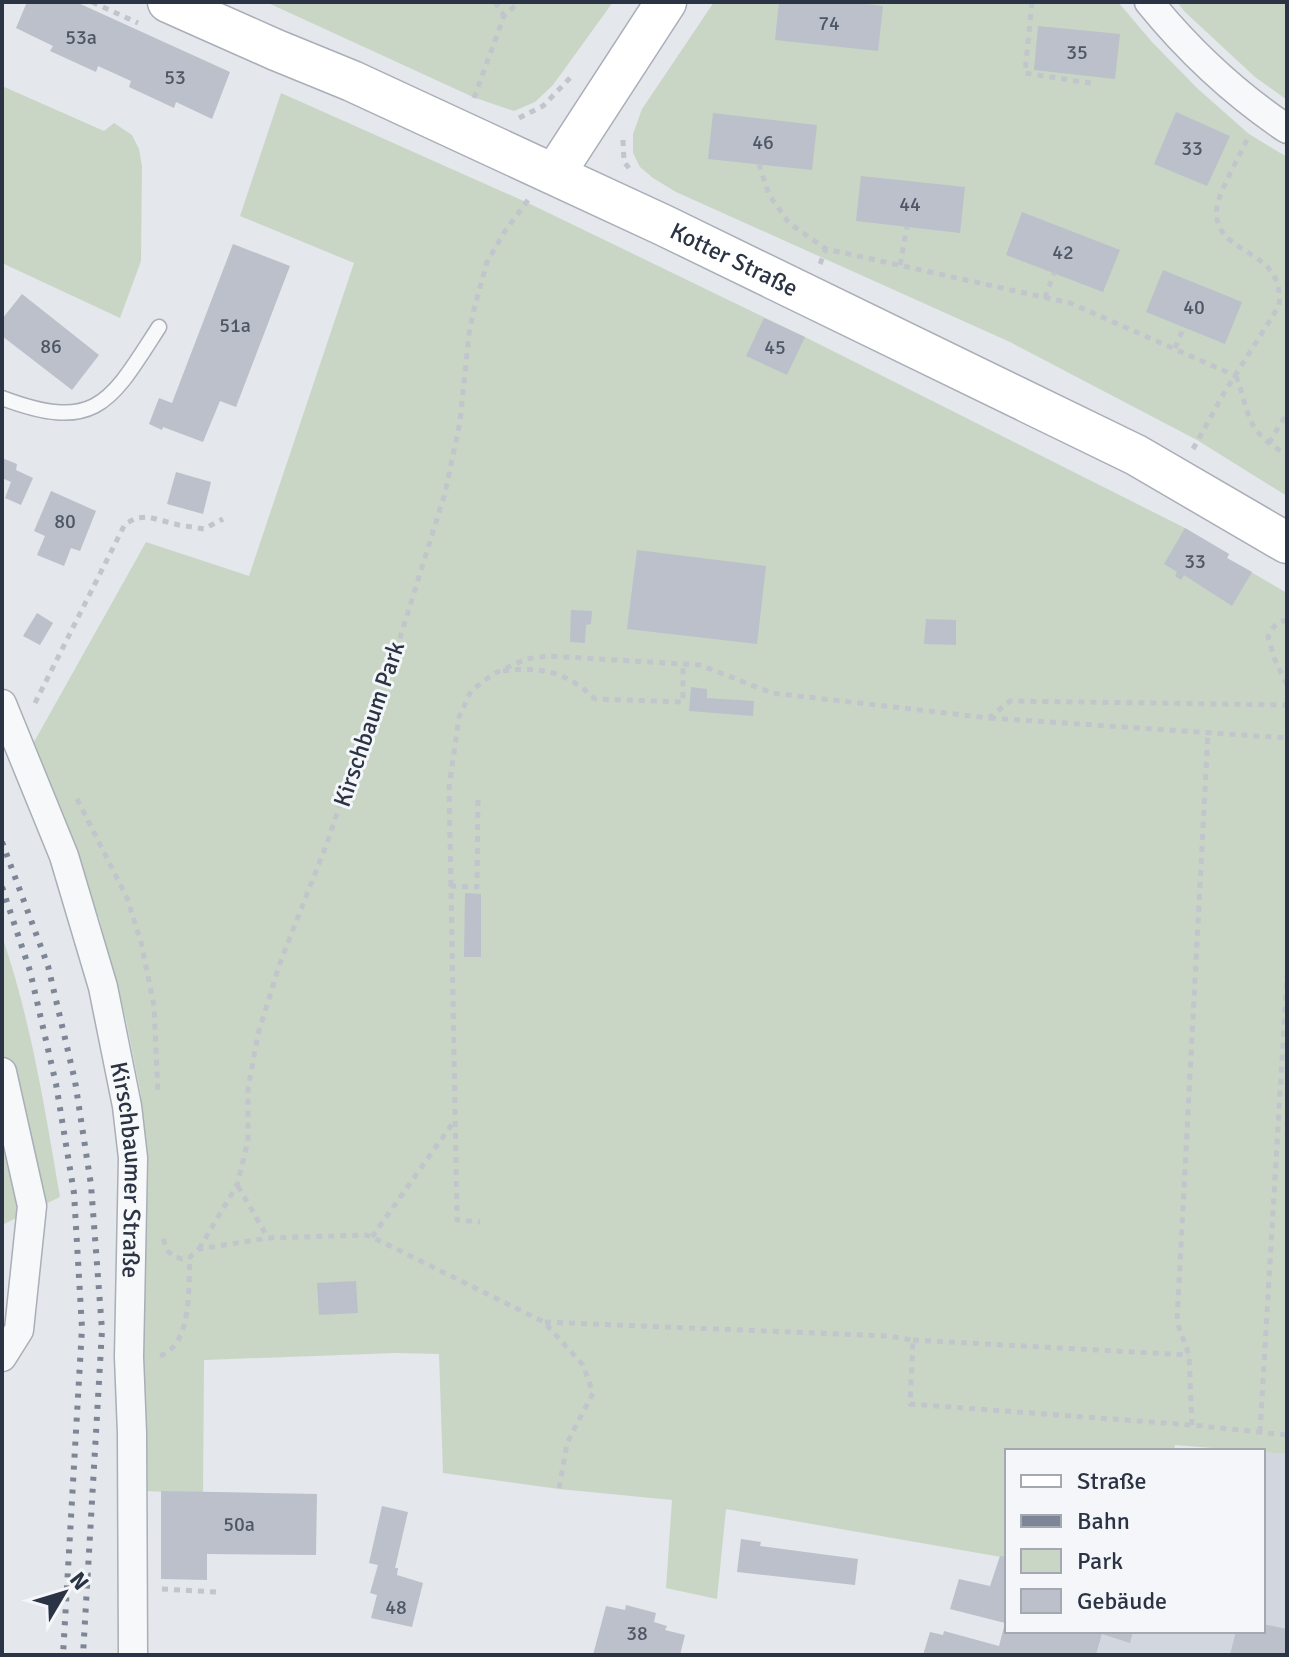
<svg xmlns="http://www.w3.org/2000/svg" width="1289" height="1657" font-family="Signika,sans-serif">
<style>
.built{fill:#d2d6de}
.green{fill:#c9d6c5}
.building{fill:#bbc0ca}
.lines{fill:none;stroke-linecap:round;stroke-linejoin:round}
.lane-casing{stroke:#a9aeb7;stroke-width:17}
.street-casing{stroke:#a9aeb7;stroke-width:31}
.secondary-casing{stroke:#a9aeb7;stroke-width:43}
.path{stroke:#c2c5cb;stroke-width:5;stroke-dasharray:6 6;stroke-linecap:butt}
.lane{stroke:#f7f8fa;stroke-width:14}
.street{stroke:#f7f8fa;stroke-width:28}
.secondary{stroke:#fff;stroke-width:40}
.rail{stroke:#7d8696;stroke-width:6;stroke-dasharray:4 8;stroke-linecap:butt}
.labels{text-anchor:middle;dominant-baseline:central;stroke-width:6;stroke-linejoin:round;paint-order:stroke}
.number-label{font-size:20px;fill:#4f5766}
.street-label{font-size:24px;fill:#2b3445;stroke:#f4f6f9}
</style>
<rect width="100%" height="100%" fill="#e4e7ec"/>
<polygon class="built" points="1263,1452 1287,1454 1287,1655 1096,1655 1103,1631 1263,1631"/>
<g class="green">
<polygon points="266,2 613,2 553,85 535,102 514,111 473,97"/>
<polygon points="714,2 1118,2 1152,42 1198,89 1249,134 1287,157 1287,496 1197,440 1010,342 676,192 653,178 640,167 633,153 633,134 642,109"/>
<polygon points="1177,2 1287,2 1287,100 1255,77 1185,12"/>
<polygon points="2,86 104,131 114,123 132,135 139,149 142,166 141,261 120,318 2,263"/>
<polygon points="281,93 526,202 805,337 1185,528 1229,554 1227,558 1287,593 1287,1454 1175,1445 1174,1451 1007,1451 1007,1558 726,1509 717,1599 666,1588 672,1500 559,1489 443,1473 439,1354 396,1353 204,1360 203,1493 143,1491 144,1358 141,1095 126,1020 99,918 34,742 146,542 249,576 354,263 240,216"/>
<path d="M2,936c29,84 43,174 58,261l-58,28z"/>
</g>
<g class="building">
<polygon points="27,2 76,2 230,72 212,119 176,102 174,108 129,87 131,81 98,66 96,72 50,51 53,46 16,28"/>
<polygon points="779,2 849,2 883,6 878,51 775,40"/>
<polygon points="1038,26 1120,34 1115,79 1034,70"/>
<polygon points="1176,112 1230,136 1207,186 1154,164"/>
<polygon points="713,113 817,125 812,170 708,159"/>
<polygon points="861,176 965,187 960,233 856,221"/>
<polygon points="1022,212 1120,250 1103,292 1006,255"/>
<polygon points="233,244 290,266 236,407 220,401 203,442 163,427 162,430 149,424 159,398 172,403"/>
<polygon points="1163,270 1242,302 1225,344 1146,312"/>
<polygon points="22,294 99,355 72,390 2,336 2,319"/>
<polygon points="764,318 805,337 787,375 746,356"/>
<polygon points="2,458 17,464 16,470 33,478 21,505 5,498 11,482 2,478"/>
<polygon points="176,472 211,482 203,514 167,504"/>
<polygon points="51,491 96,511 80,551 71,548 64,566 37,555 45,536 34,531"/>
<polygon points="1185,528 1229,554 1227,558 1252,572 1232,606 1184,575 1181,580 1175,576 1177,572 1164,564"/>
<polygon points="637,550 766,566 757,644 627,629"/>
<polygon points="571,610 592,611 591,624 586,625 585,643 570,642"/>
<polygon points="37,613 53,623 40,645 23,636"/>
<polygon points="926,619 956,620 956,645 924,644"/>
<polygon points="691,687 707,689 707,698 754,701 753,716 689,711"/>
<polygon points="465,893 481,894 481,957 464,957"/>
<polygon points="356,1281 358,1313 319,1315 317,1283"/>
<polygon points="161,1491 317,1494 316,1555 207,1554 207,1580 161,1579"/>
<polygon points="382,1506 408,1512 395,1568 398,1568 397,1575 423,1583 412,1627 371,1618 377,1595 370,1593 378,1565 369,1563"/>
<polygon points="741,1539 761,1542 760,1546 858,1559 855,1585 737,1572"/>
<polygon points="1000,1556 1007,1557 1007,1631 1133,1631 1130,1643 1102,1634 1096,1655 923,1655 930,1632 943,1635 944,1631 999,1646 1005,1623 950,1609 959,1579 990,1586"/>
<polygon points="626,1605 656,1613 654,1622 667,1626 665,1630 685,1635 680,1655 593,1655 606,1606 625,1610"/>
<polygon points="1263,1624 1287,1629 1287,1655 1230,1655 1236,1631 1263,1631"/>
</g>
<g class="lines">
<g class="lane-casing">
<path id="lane" d="M2,398c95,36 109,3 157,-71"/>
</g>
<g class="street-casing">
<g id="street">
<path d="M1149,2c39,48 86,92 138,127"/>
<path id="s1" d="M2,704l62,152 39,131 24,119 6,52 -4,199 3,76 1,222"/>
<polyline points="2,1072 32,1206 19,1330 2,1357"/>
</g>
</g>
<g class="secondary-casing">
<g id="secondary">
<path id="s2" d="M168,2l108,48 76,31 311,144 473,230 151,88"/>
<polyline points="555,173 666,2"/>
</g>
</g>
<g class="path">
<polyline points="92,2 138,23"/>
<polyline points="495,2 504,16"/>
<polyline points="1032,2 1025,73 1096,84"/>
<polyline points="474,98 504,16 519,2"/>
<polyline points="519,118 543,106 570,78"/>
<polyline points="623,140 624,162 629,168"/>
<polyline points="759,164 769,195 789,223 826,249"/>
<polyline points="820,264 826,249 1070,303 1236,376"/>
<polyline points="900,265 907,227"/>
<polyline points="1045,298 1054,273"/>
<polyline points="1175,348 1184,327"/>
<path d="M1236,376c7,16 9,35 17,49 8,14 21,22 34,30"/>
<polyline points="1269,443 1287,413"/>
<path d="M1193,449l31,-56 55,-87c7,-61 -69,-49 -62,-99 2,-16 24,-53 31,-70"/>
<path d="M1287,620c-10,2 -15,7 -19,17l7,23 12,25"/>
<path d="M503,671c38,-5 64,1 92,28l88,3v-38"/>
<polyline points="35,703 125,524 136,518 148,517 179,525 204,529 223,519"/>
<polyline points="990,718 1287,738"/>
<polyline points="77,799 127,898 141,942 154,1006 158,1094"/>
<polyline points="478,800 477,887 451,886 457,1220 480,1222"/>
<polyline points="451,886 449,788 459,717 471,691 493,674 526,659 548,656 700,665 772,693 989,718 1010,701 1287,705"/>
<polyline points="238,1186 268,1238"/>
<polyline points="372,1237 455,1120"/>
<polyline points="163,1239 168,1251 173,1256 182,1259 190,1257 199,1249 268,1238 366,1235 372,1237 544,1322 583,1365 593,1393 567,1443 559,1489"/>
<polyline points="199,1249 237,1185 248,1141 248,1089 258,1034 280,963 327,843 352,769 391,667 445,493 460,422 469,334 474,309 487,262 505,231 528,200"/>
<polyline points="545,1322 887,1336 913,1340 910,1404 1192,1425 1287,1435"/>
<polyline points="913,1340 1189,1355"/>
<path d="M160,1356c33,-12 28,-69 30,-99"/>
<polyline points="1192,1425 1189,1355 1177,1322 1208,733"/>
<polyline points="1260,1432 1287,975"/>
<polyline points="162,1589 216,1592"/>
</g>
<use href="#lane" class="lane"/>
<use href="#street" class="street"/>
<use href="#secondary" class="secondary"/>
<g class="rail">
<polyline points="2,842 48,966 75,1081 91,1185 102,1330 83,1655"/>
<polyline points="2,887 30,971 56,1084 74,1193 82,1328 63,1655"/>
</g>
</g>
<g class="labels">
<g class="number-label">
<text x="829" y="23">74</text>
<text x="81" y="37">53a</text>
<text x="1077" y="52">35</text>
<text x="175" y="77">53</text>
<text x="763" y="142">46</text>
<text x="1192" y="148">33</text>
<text x="910" y="204">44</text>
<text x="1063" y="252">42</text>
<text x="1194" y="307">40</text>
<text x="235" y="325">51a</text>
<text x="51" y="346">86</text>
<text x="775" y="347">45</text>
<text x="65" y="521">80</text>
<text x="1195" y="561">33</text>
<text x="239" y="1524">50a</text>
<text x="396" y="1607">48</text>
<text x="637" y="1633">38</text>
</g>
<g class="street-label">
<text stroke="none"><textPath href="#s2" startOffset="622">Kotter Straße</textPath></text>
<text transform="translate(369 724) rotate(-71)">Kirschbaum Park</text>
<text stroke="none"><textPath href="#s1" startOffset="486">Kirschbaumer Straße</textPath></text>
</g>
</g>
<rect width="1289" height="1657" fill="none" stroke="#2b3445" stroke-width="8"/>
<rect x="1005" y="1449" width="260" height="184" fill="#f4f6f9" stroke="#a4a8b1" stroke-width="2"/>
<rect x="1021" y="1475" width="40" height="12" fill="#ffffff" stroke="#a4a8b1" stroke-width="2"/>
<text x="1077" y="1489" font-size="24" fill="#2b3445">Straße</text>
<rect x="1021" y="1515" width="40" height="12" fill="#7d8696" stroke="#a4a8b1" stroke-width="2"/>
<text x="1077" y="1529" font-size="24" fill="#2b3445">Bahn</text>
<rect x="1021" y="1549" width="40" height="24" fill="#c9d6c5" stroke="#a4a8b1" stroke-width="2"/>
<text x="1077" y="1569" font-size="24" fill="#2b3445">Park</text>
<rect x="1021" y="1589" width="40" height="24" fill="#bbc0ca" stroke="#a4a8b1" stroke-width="2"/>
<text x="1077" y="1609" font-size="24" fill="#2b3445">Gebäude</text>
<g transform="translate(64 1593) rotate(52)" stroke="#f4f6f9" stroke-width="6" paint-order="stroke">
<path d="M0-6L14 30L0 20L-14 30Z" fill="#2b3445"/>
<text y="-12" font-size="22" font-weight="bold" text-anchor="middle" fill="#2b3445">N</text>
</g>
</svg>
